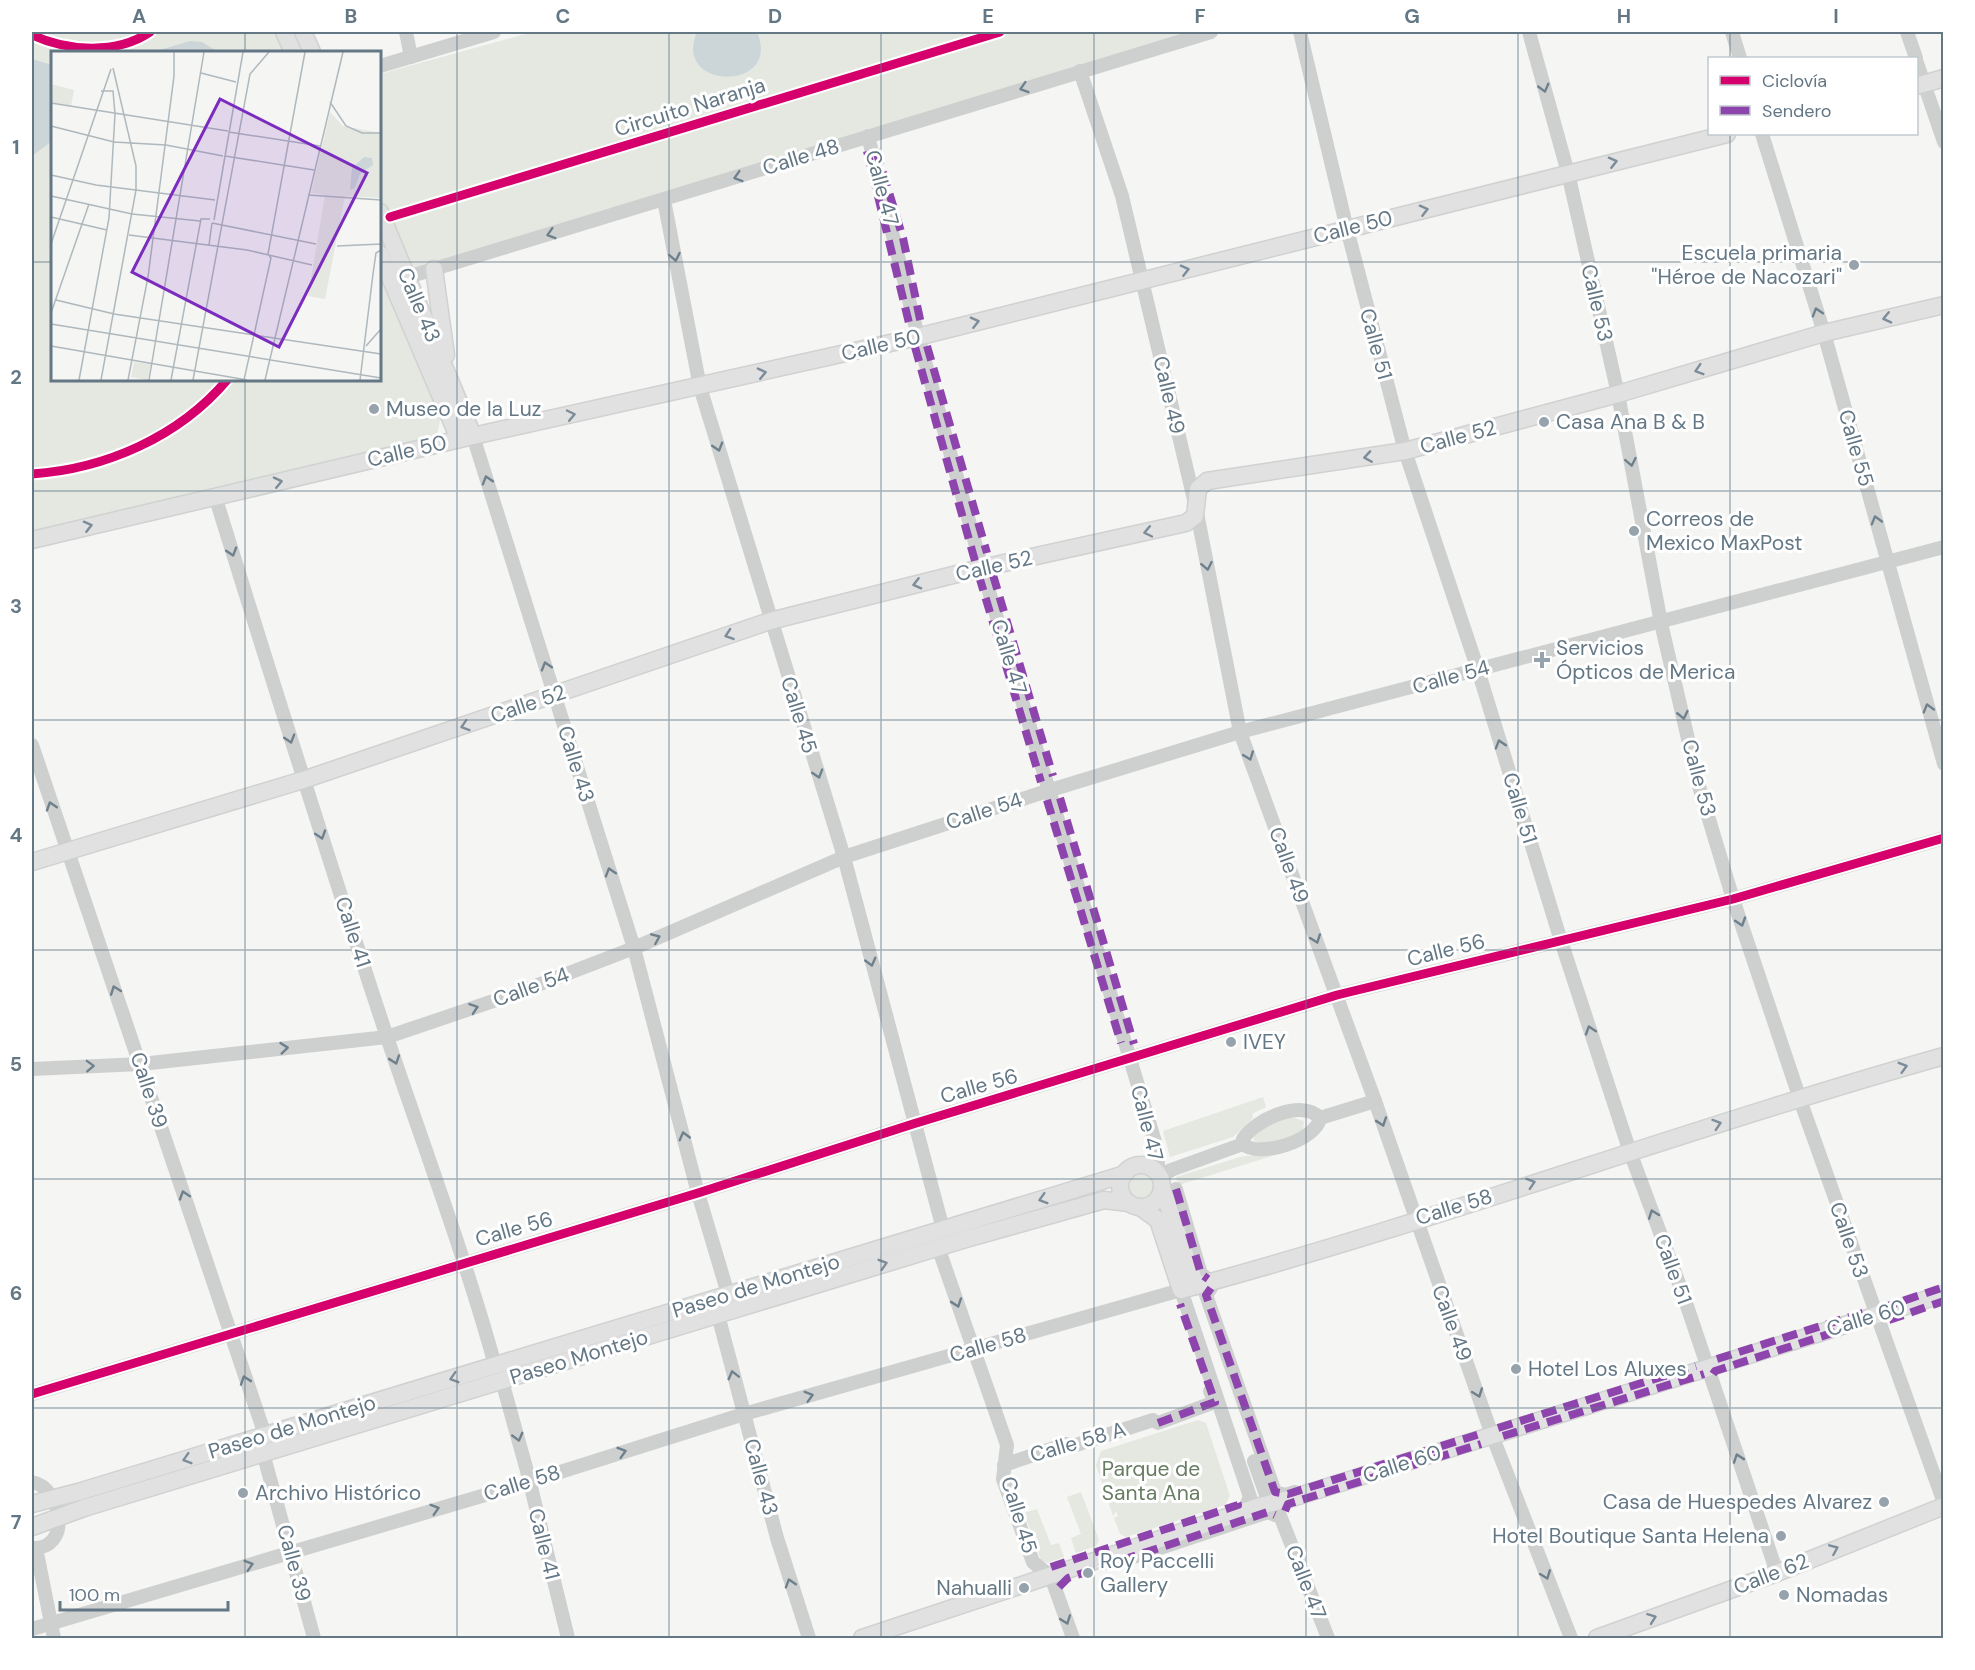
<svg xmlns="http://www.w3.org/2000/svg" width="1975" height="1670" font-family="'DM Sans',sans-serif">
<style>
.green{fill:#e4e8e1}
.water{fill:#ccd6d8}
.lines{fill:none;stroke-linecap:round;stroke-linejoin:round}
.major-casing{stroke:#d0d2d2;stroke-width:19}
.minor{stroke:#ced0d0;stroke-width:14}
.major{stroke:#e1e1e2;stroke-width:16}
.quiet{stroke:#8e44ad;stroke-width:8;stroke-dasharray:15 8;stroke-linecap:butt}
.cycleway-casing{stroke:#fff;stroke-width:13}
.cycleway{stroke:#d6006c;stroke-width:9}
.oneway{stroke:#6e808c}
.oneway2{stroke:#7c8c98}
.grid{fill:none;stroke:#637785;stroke-width:1.5;stroke-opacity:0.55}
.poi-dot{fill:#96a3ac;stroke:#fff;stroke-width:2}
.labels{text-anchor:middle;dominant-baseline:central;stroke-width:6;stroke-linejoin:round;paint-order:stroke}
.street-label{font-size:21px;fill:#637785;stroke:#fff}
.poi-label{font-size:21px;fill:#637785;stroke:#fff;text-anchor:start}
.park-label{font-size:21px;fill:#687c63;stroke:#fff}
.inset-road{fill:none;stroke:#aeb8bd;stroke-width:1.5}
.view{fill:#7b2cbf;fill-opacity:0.15;stroke:#7b2cbf;stroke-width:3}
.inset-edge{fill:none;stroke:#637785;stroke-width:3}
.neatline{fill:none;stroke:#637785;stroke-width:2}
.grid-label{font-size:20px;text-anchor:middle;font-weight:bold;fill:#637785}
</style>
<rect width="100%" height="100%" fill="#f5f5f3"/>
<g class="green">
<polygon points="32,32 278,32 287,52 52,52 52,380 380,380 380,74 533,32 1189,32 384,280 441,416 437,435 32,533"/>
<polygon points="1263,1097 1266,1107 1252,1114 1253,1118 1233,1137 1170,1157 1163,1131"/>
<polygon points="1291,1117 1304,1121 1303,1131 1271,1145 1254,1141 1254,1135 1262,1126"/>
<polygon points="1288,1151 1179,1185 1176,1177 1240,1157"/>
<circle cx="1141" cy="1187" r="14"/>
<polygon points="1198,1420 1206,1423 1230,1496 1225,1505 1126,1537 1120,1534 1114,1518 1118,1516 1116,1511 1113,1516 1096,1465 1101,1451"/>
<polygon points="1081,1492 1099,1540 1096,1546 1076,1553 1071,1538 1081,1534 1067,1497"/>
<polygon points="1037,1509 1051,1545 1059,1543 1064,1557 1047,1563 1041,1560 1024,1513"/>
</g>
<g class="water">
<path d="M697,32h60c26,60 -86,59 -60,0z"/>
<polygon points="190,41 202,42 218,52 153,52"/>
<polygon points="32,59 52,65 52,141 32,156"/>
</g>
<g class="lines">
<g class="major-casing">
<g id="major">
<polyline points="284,32 293,52"/>
<polyline points="303,32 312,52"/>
<polyline points="1916,86 1944,78"/>
<polyline points="380,212 473,436"/>
<polyline points="380,254 459,439"/>
<polyline points="434,269 446,355"/>
<polyline points="32,540 473,436 913,338 1727,134"/>
<polyline points="32,862 303,780 770,621 977,569 1186,523 1195,516 1198,489 1207,481 1405,451 1618,394 1824,333 1944,305"/>
<circle cx="1141" cy="1186" r="21"/>
<polyline points="1162,1188 1196,1286"/>
<path d="M1140,1207l18,13 23,70c257,-69 507,-162 763,-234"/>
<polyline points="32,1504 78,1492 1125,1174"/>
<polyline points="32,1527 84,1508 966,1239 1104,1200 1129,1203"/>
<polyline points="862,1638 1260,1506 1289,1499 1944,1294"/>
<polyline points="1597,1638 1777,1573 1944,1506"/>
</g>
</g>
<g class="minor">
<polyline points="406,32 411,57"/>
<polyline points="1300,32 1347,229 1405,451 1478,670 1561,941 1630,1152 1684,1297 1777,1573"/>
<polyline points="1529,32 1568,173 1618,394 1661,623 1699,786 1733,899 1804,1111 1944,1503"/>
<polyline points="1732,32 1740,58"/>
<polyline points="1907,32 1916,58"/>
<polyline points="1916,60 1944,142"/>
<polyline points="380,66 494,32"/>
<polyline points="1080,71 1122,196 1196,508 1240,732 1375,1101 1492,1435 1571,1638"/>
<polyline points="1762,134 1824,333 1944,764"/>
<polyline points="868,136 918,336 982,568 1156,1145 1159,1175"/>
<polyline points="664,200 700,387 844,857 943,1229"/>
<polyline points="398,280 1211,32"/>
<polyline points="473,436 634,948 698,1193 728,1294"/>
<path d="M215,496c56,180 112,360 171,538 37,111 78,219 109,331"/>
<polyline points="32,745 265,1435"/>
<polyline points="32,1069 141,1064 387,1037 517,993 634,948 844,857 1044,792 1240,732 1944,547"/>
<polyline points="1320,1118 1375,1101"/>
<path d="M1243,1144v-5c11,-19 60,-41 77,-21"/>
<path d="M1243,1144c16,15 74,-4 77,-26"/>
<polyline points="1160,1177 1171,1170 1243,1144"/>
<polyline points="1176,1189 1201,1274 1208,1279"/>
<polyline points="938,1247 1007,1445 1003,1479 1033,1562 1051,1577 1073,1638"/>
<polyline points="1211,1288 1206,1295 1275,1492 1285,1495 1295,1492"/>
<polyline points="718,1315 777,1538 809,1638"/>
<polyline points="502,1381 527,1471 568,1638"/>
<polyline points="32,1394 698,1193 913,1124 1337,995 1733,899 1944,838"/>
<polyline points="1158,1423 1215,1402 1210,1391"/>
<polyline points="263,1453 314,1638"/>
<polyline points="1254,1461 1265,1492 1279,1513 1328,1638"/>
<polyline points="1004,1465 1066,1444 1076,1445 1153,1420"/>
<path d="M32,1482c31,6 40,68 0,66"/>
<polyline points="36,1548 54,1638"/>
<polyline points="1124,1560 1268,1512 1275,1515"/>
<polyline points="32,1629 519,1485 744,1414 1181,1290 1250,1497 1243,1512"/>
</g>
<use href="#major" class="major"/>
<g class="quiet">
<polyline points="876,150 903,238 921,324"/>
<polyline points="867,151 909,323"/>
<polyline points="927,346 987,553"/>
<polyline points="915,347 975,561"/>
<polyline points="993,575 1053,776"/>
<polyline points="979,576 1041,782"/>
<polyline points="1060,798 1134,1044"/>
<polyline points="1047,800 1121,1043"/>
<polyline points="1176,1189 1201,1274 1208,1279"/>
<polyline points="1211,1288 1206,1295 1275,1492 1288,1494 1480,1434"/>
<polyline points="1882,1308 1944,1287"/>
<polyline points="1889,1320 1944,1301"/>
<polyline points="1717,1359 1865,1312"/>
<polyline points="1713,1374 1715,1371 1866,1322"/>
<polyline points="1158,1423 1215,1402 1180,1304"/>
<polyline points="1498,1428 1696,1366"/>
<polyline points="1503,1436 1704,1374"/>
<polyline points="1285,1511 1288,1504 1481,1444"/>
<polyline points="1051,1567 1238,1505 1236,1499"/>
<polyline points="1059,1587 1068,1578 1268,1512 1275,1515"/>
</g>
<g class="cycleway-casing">
<g id="cycleway">
<path d="M32,35c35,16 84,20 118,-3"/>
<polyline points="390,217 1000,32"/>
<path d="M32,474c73,-5 147,-37 195,-94"/>
<polyline points="32,1394 698,1193 913,1124 1337,995 1733,899 1944,838"/>
</g>
</g>
<use href="#cycleway" class="cycleway"/>
</g>
<defs><path id="oneway-chevron" d="M-2-3.5L2.5 0L-2 3.5" fill="none" stroke-width="1.6" stroke-linecap="round" stroke-linejoin="round" transform="scale(1.5)"/></defs>
<g class="oneway">
<use href="#oneway-chevron" transform="translate(1024 88) rotate(163)"/>
<use href="#oneway-chevron" transform="translate(1544 88) rotate(75)"/>
<use href="#oneway-chevron" transform="translate(738 177) rotate(163)"/>
<use href="#oneway-chevron" transform="translate(551 234) rotate(163)"/>
<use href="#oneway-chevron" transform="translate(675 257) rotate(79)"/>
<use href="#oneway-chevron" transform="translate(1817 312) rotate(-107)"/>
<use href="#oneway-chevron" transform="translate(718 447) rotate(73)"/>
<use href="#oneway-chevron" transform="translate(1631 462) rotate(79)"/>
<use href="#oneway-chevron" transform="translate(487 480) rotate(-107)"/>
<use href="#oneway-chevron" transform="translate(1876 520) rotate(-106)"/>
<use href="#oneway-chevron" transform="translate(232 552) rotate(73)"/>
<use href="#oneway-chevron" transform="translate(1207 566) rotate(79)"/>
<use href="#oneway-chevron" transform="translate(546 666) rotate(-107)"/>
<use href="#oneway-chevron" transform="translate(1928 708) rotate(-106)"/>
<use href="#oneway-chevron" transform="translate(1683 715) rotate(77)"/>
<use href="#oneway-chevron" transform="translate(290 739) rotate(73)"/>
<use href="#oneway-chevron" transform="translate(1500 744) rotate(-107)"/>
<use href="#oneway-chevron" transform="translate(1249 756) rotate(70)"/>
<use href="#oneway-chevron" transform="translate(818 774) rotate(73)"/>
<use href="#oneway-chevron" transform="translate(51 806) rotate(-108)"/>
<use href="#oneway-chevron" transform="translate(321 835) rotate(72)"/>
<use href="#oneway-chevron" transform="translate(610 872) rotate(-107)"/>
<use href="#oneway-chevron" transform="translate(1741 922) rotate(72)"/>
<use href="#oneway-chevron" transform="translate(656 938) rotate(-23)"/>
<use href="#oneway-chevron" transform="translate(1316 939) rotate(70)"/>
<use href="#oneway-chevron" transform="translate(871 962) rotate(75)"/>
<use href="#oneway-chevron" transform="translate(115 990) rotate(-110)"/>
<use href="#oneway-chevron" transform="translate(474 1008) rotate(-19)"/>
<use href="#oneway-chevron" transform="translate(1590 1030) rotate(-108)"/>
<use href="#oneway-chevron" transform="translate(284 1048) rotate(-6)"/>
<use href="#oneway-chevron" transform="translate(395 1060) rotate(71)"/>
<use href="#oneway-chevron" transform="translate(90 1066) rotate(-2)"/>
<use href="#oneway-chevron" transform="translate(1382 1122) rotate(71)"/>
<use href="#oneway-chevron" transform="translate(684 1136) rotate(-105)"/>
<use href="#oneway-chevron" transform="translate(184 1195) rotate(-108)"/>
<use href="#oneway-chevron" transform="translate(1653 1214) rotate(-110)"/>
<use href="#oneway-chevron" transform="translate(957 1303) rotate(71)"/>
<use href="#oneway-chevron" transform="translate(733 1375) rotate(-104)"/>
<use href="#oneway-chevron" transform="translate(245 1380) rotate(-109)"/>
<use href="#oneway-chevron" transform="translate(1478 1393) rotate(70)"/>
<use href="#oneway-chevron" transform="translate(809 1396) rotate(-16)"/>
<use href="#oneway-chevron" transform="translate(518 1437) rotate(75)"/>
<use href="#oneway-chevron" transform="translate(622 1452) rotate(-17)"/>
<use href="#oneway-chevron" transform="translate(1738 1458) rotate(-109)"/>
<use href="#oneway-chevron" transform="translate(435 1509) rotate(-17)"/>
<use href="#oneway-chevron" transform="translate(249 1565) rotate(-17)"/>
<use href="#oneway-chevron" transform="translate(1546 1575) rotate(69)"/>
<use href="#oneway-chevron" transform="translate(790 1583) rotate(-107)"/>
<use href="#oneway-chevron" transform="translate(1066 1620) rotate(70)"/>
</g>
<g class="oneway2">
<use href="#oneway-chevron" transform="translate(1613 162) rotate(-14)"/>
<use href="#oneway-chevron" transform="translate(1424 210) rotate(-14)"/>
<use href="#oneway-chevron" transform="translate(1185 270) rotate(-14)"/>
<use href="#oneway-chevron" transform="translate(1887 318) rotate(167)"/>
<use href="#oneway-chevron" transform="translate(975 322) rotate(-14)"/>
<use href="#oneway-chevron" transform="translate(1699 370) rotate(163)"/>
<use href="#oneway-chevron" transform="translate(762 373) rotate(-13)"/>
<use href="#oneway-chevron" transform="translate(571 415) rotate(-12)"/>
<use href="#oneway-chevron" transform="translate(1368 457) rotate(171)"/>
<use href="#oneway-chevron" transform="translate(278 482) rotate(-13)"/>
<use href="#oneway-chevron" transform="translate(88 526) rotate(-14)"/>
<use href="#oneway-chevron" transform="translate(1148 532) rotate(168)"/>
<use href="#oneway-chevron" transform="translate(917 584) rotate(166)"/>
<use href="#oneway-chevron" transform="translate(729 635) rotate(161)"/>
<use href="#oneway-chevron" transform="translate(465 726) rotate(162)"/>
<use href="#oneway-chevron" transform="translate(1903 1067) rotate(-16)"/>
<use href="#oneway-chevron" transform="translate(1717 1124) rotate(-18)"/>
<use href="#oneway-chevron" transform="translate(1531 1183) rotate(-18)"/>
<use href="#oneway-chevron" transform="translate(1043 1199) rotate(163)"/>
<use href="#oneway-chevron" transform="translate(883 1264) rotate(-17)"/>
<use href="#oneway-chevron" transform="translate(454 1378) rotate(163)"/>
<use href="#oneway-chevron" transform="translate(187 1459) rotate(163)"/>
<use href="#oneway-chevron" transform="translate(1834 1549) rotate(-23)"/>
<use href="#oneway-chevron" transform="translate(1652 1618) rotate(-20)"/>
</g>
<path class="grid" d="M245,32v20M457,32v1606M669,32v1606M881,32v1606M1094,32v1606M1306,32v1606M1518,32v1606M1730,32v26M1730,134v1504M32,262h20M380,262h1564M245,380v1258M32,491h1912M32,720h1912M32,950h1912M32,1179h1912M32,1408h1912"/>
<g class="poi-dot">
<circle cx="1854" cy="265" r="6"/>
<circle cx="374" cy="409" r="6"/>
<circle cx="1544" cy="422" r="6"/>
<circle cx="1634" cy="531" r="6"/>
<path d="M1539 651h6v6h6v6h-6v6h-6v-6h-6v-6h6z"/>
<circle cx="1231" cy="1042" r="6"/>
<circle cx="1516" cy="1369" r="6"/>
<circle cx="243" cy="1493" r="6"/>
<circle cx="1884" cy="1502" r="6"/>
<circle cx="1781" cy="1536" r="6"/>
<circle cx="1088" cy="1573" r="6"/>
<circle cx="1024" cy="1588" r="6"/>
<circle cx="1784" cy="1595" r="6"/>
</g>
<g class="labels">
<g class="street-label">
<text transform="translate(690 107) rotate(-17)">Circuito Naranja</text>
<text transform="translate(801 157) rotate(-17)">Calle 48</text>
<text transform="translate(882 188) rotate(75)">Calle 47</text>
<text transform="translate(1353 227) rotate(-14)">Calle 50</text>
<text transform="translate(1597 303) rotate(77)">Calle 53</text>
<text transform="translate(419 305) rotate(67)">Calle 43</text>
<text transform="translate(1376 344) rotate(75)">Calle 51</text>
<text transform="translate(881 345) rotate(-13)">Calle 50</text>
<text transform="translate(1169 395) rotate(77)">Calle 49</text>
<text transform="translate(1458 437) rotate(-15)">Calle 52</text>
<text transform="translate(1856 448) rotate(74)">Calle 55</text>
<text transform="translate(407 451) rotate(-13)">Calle 50</text>
<text transform="translate(994 566) rotate(-13)">Calle 52</text>
<text transform="translate(1009 657) rotate(73)">Calle 47</text>
<text transform="translate(1451 677) rotate(-15)">Calle 54</text>
<text transform="translate(528 704) rotate(-19)">Calle 52</text>
<text transform="translate(799 715) rotate(73)">Calle 45</text>
<text transform="translate(576 764) rotate(73)">Calle 43</text>
<text transform="translate(1699 778) rotate(75)">Calle 53</text>
<text transform="translate(1520 808) rotate(73)">Calle 51</text>
<text transform="translate(984 811) rotate(-18)">Calle 54</text>
<text transform="translate(1289 865) rotate(70)">Calle 49</text>
<text transform="translate(353 932) rotate(72)">Calle 41</text>
<text transform="translate(1446 950) rotate(-14)">Calle 56</text>
<text transform="translate(531 987) rotate(-20)">Calle 54</text>
<text transform="translate(979 1086) rotate(-16)">Calle 56</text>
<text transform="translate(149 1090) rotate(72)">Calle 39</text>
<text transform="translate(1147 1123) rotate(76)">Calle 47</text>
<text transform="translate(1454 1207) rotate(-17)">Calle 58</text>
<text transform="translate(514 1229) rotate(-16)">Calle 56</text>
<text transform="translate(1849 1240) rotate(71)">Calle 53</text>
<text transform="translate(1673 1269) rotate(70)">Calle 51</text>
<text transform="translate(756 1286) rotate(-17)">Paseo de Montejo</text>
<text transform="translate(1866 1318) rotate(-17)">Calle 60</text>
<text transform="translate(1452 1323) rotate(70)">Calle 49</text>
<text transform="translate(988 1345) rotate(-16)">Calle 58</text>
<text transform="translate(579 1357) rotate(-17)">Paseo Montejo</text>
<text transform="translate(292 1427) rotate(-17)">Paseo de Montejo</text>
<text transform="translate(1078 1442) rotate(-16)">Calle 58 A</text>
<text transform="translate(1402 1464) rotate(-18)">Calle 60</text>
<text transform="translate(761 1477) rotate(75)">Calle 43</text>
<text transform="translate(522 1483) rotate(-17)">Calle 58</text>
<text transform="translate(1019 1515) rotate(73)">Calle 45</text>
<text transform="translate(544 1544) rotate(76)">Calle 41</text>
<text transform="translate(294 1563) rotate(75)">Calle 39</text>
<text transform="translate(1771 1574) rotate(-21)">Calle 62</text>
<text transform="translate(1306 1582) rotate(69)">Calle 47</text>
</g>
<g class="poi-label">
<text x="1842" y="253" text-anchor="end">Escuela primaria<tspan x="1842" dy="24">"Héroe de Nacozari"</tspan></text>
<text x="386" y="409">Museo de la Luz</text>
<text x="1556" y="422">Casa Ana B &amp; B</text>
<text x="1646" y="519">Correos de<tspan x="1646" dy="24">Mexico MaxPost</tspan></text>
<text x="1556" y="648">Servicios<tspan x="1556" dy="24">Ópticos de Merica</tspan></text>
<text x="1243" y="1042">IVEY</text>
<text x="1528" y="1369">Hotel Los Aluxes</text>
<text x="255" y="1493">Archivo Histórico</text>
<text x="1872" y="1502" text-anchor="end">Casa de Huespedes Alvarez</text>
<text x="1769" y="1536" text-anchor="end">Hotel Boutique Santa Helena</text>
<text x="1100" y="1561">Roy Paccelli<tspan x="1100" dy="24">Gallery</tspan></text>
<text x="1012" y="1588" text-anchor="end">Nahualli</text>
<text x="1796" y="1595">Nomadas</text>
</g>
<g class="park-label">
<text x="1151" y="1469">Parque de<tspan x="1151" dy="24">Santa Ana</tspan></text>
</g>
</g>
<g transform="translate(51 51)">
<rect width="330" height="330" fill="#f5f5f3"/>
<path d="M0,33l23,6 -3,16 -20,-4zM279,61l13,14 38,7v65l-36,-2 -20,103 -17,-3 17,-101 -14,-2zM83,311l17,2 -3,16 -17,-3z" fill="#e4e8e1"/>
<path d="M313,106l8,1 1,7 -13,9 -5,14 -5,2 2,-22z" fill="#ccd6d8"/>
<path class="inset-road" d="M150,22l35,9M279,51l16,24 16,7h19M0,52l177,28M0,75l63,16 52,3 57,11M178,81l91,14M174,105l89,14M0,124l45,10 119,15M257,144l73,5M0,145l81,18 68,7M0,166l56,13M163,169l29,-168M161,172l104,21M78,184l118,15 65,15M0,193l60,-175M158,194l3,-22M286,195l44,-2M5,249l58,14 267,40M0,262l38,-109M0,273l330,54M0,295l196,34M315,295l15,-17M28,329l30,-162 6,-104 -2,-23h-12M50,329l35,-190v-24l-23,-98M77,329l20,-103 26,-201v-24M98,329l55,-328M120,329l30,-161h9M142,329l57,-306 19,-22M193,329l27,-122 -3,-4 37,-202M214,329l78,-328M309,329l13,-106 3,-21 5,-3v-41"/>
<path class="view" d="M169,48l147,74 -88,174 -147,-75z"/>
<rect width="330" height="330" class="inset-edge"/>
</g>
<rect width="1975" height="1670" fill="none" stroke="#ffffff" stroke-width="66"/>
<rect x="1708" y="57" width="210" height="78" fill="#ffffff" stroke="#c1c9ce" stroke-width="1.5"/>
<rect x="1720" y="76" width="30" height="9" fill="#d6006c" stroke="#c1c9ce" stroke-width="1.5"/>
<text x="1762" y="87" font-size="18" fill="#637785">Ciclovía</text>
<rect x="1720" y="106" width="30" height="9" fill="#8e44ad" stroke="#c1c9ce" stroke-width="1.5"/>
<text x="1762" y="117" font-size="18" fill="#637785">Sendero</text>
<path d="M60 1601v9h168v-9" fill="none" stroke="#637785" stroke-width="3"/>
<text x="69" y="1601" font-size="18" fill="#637785" stroke="#ffffff" stroke-width="4.5" paint-order="stroke">100 m</text>
<rect x="33" y="33" width="1909" height="1604" class="neatline"/>
<g class="grid-label">
<text x="139" y="23">A</text>
<text x="351" y="23">B</text>
<text x="563" y="23">C</text>
<text x="775" y="23">D</text>
<text x="988" y="23">E</text>
<text x="1200" y="23">F</text>
<text x="1412" y="23">G</text>
<text x="1624" y="23">H</text>
<text x="1836" y="23">I</text>
<text x="16" y="154">1</text>
<text x="16" y="384">2</text>
<text x="16" y="613">3</text>
<text x="16" y="842">4</text>
<text x="16" y="1071">5</text>
<text x="16" y="1300">6</text>
<text x="16" y="1529">7</text>
</g>
</svg>
